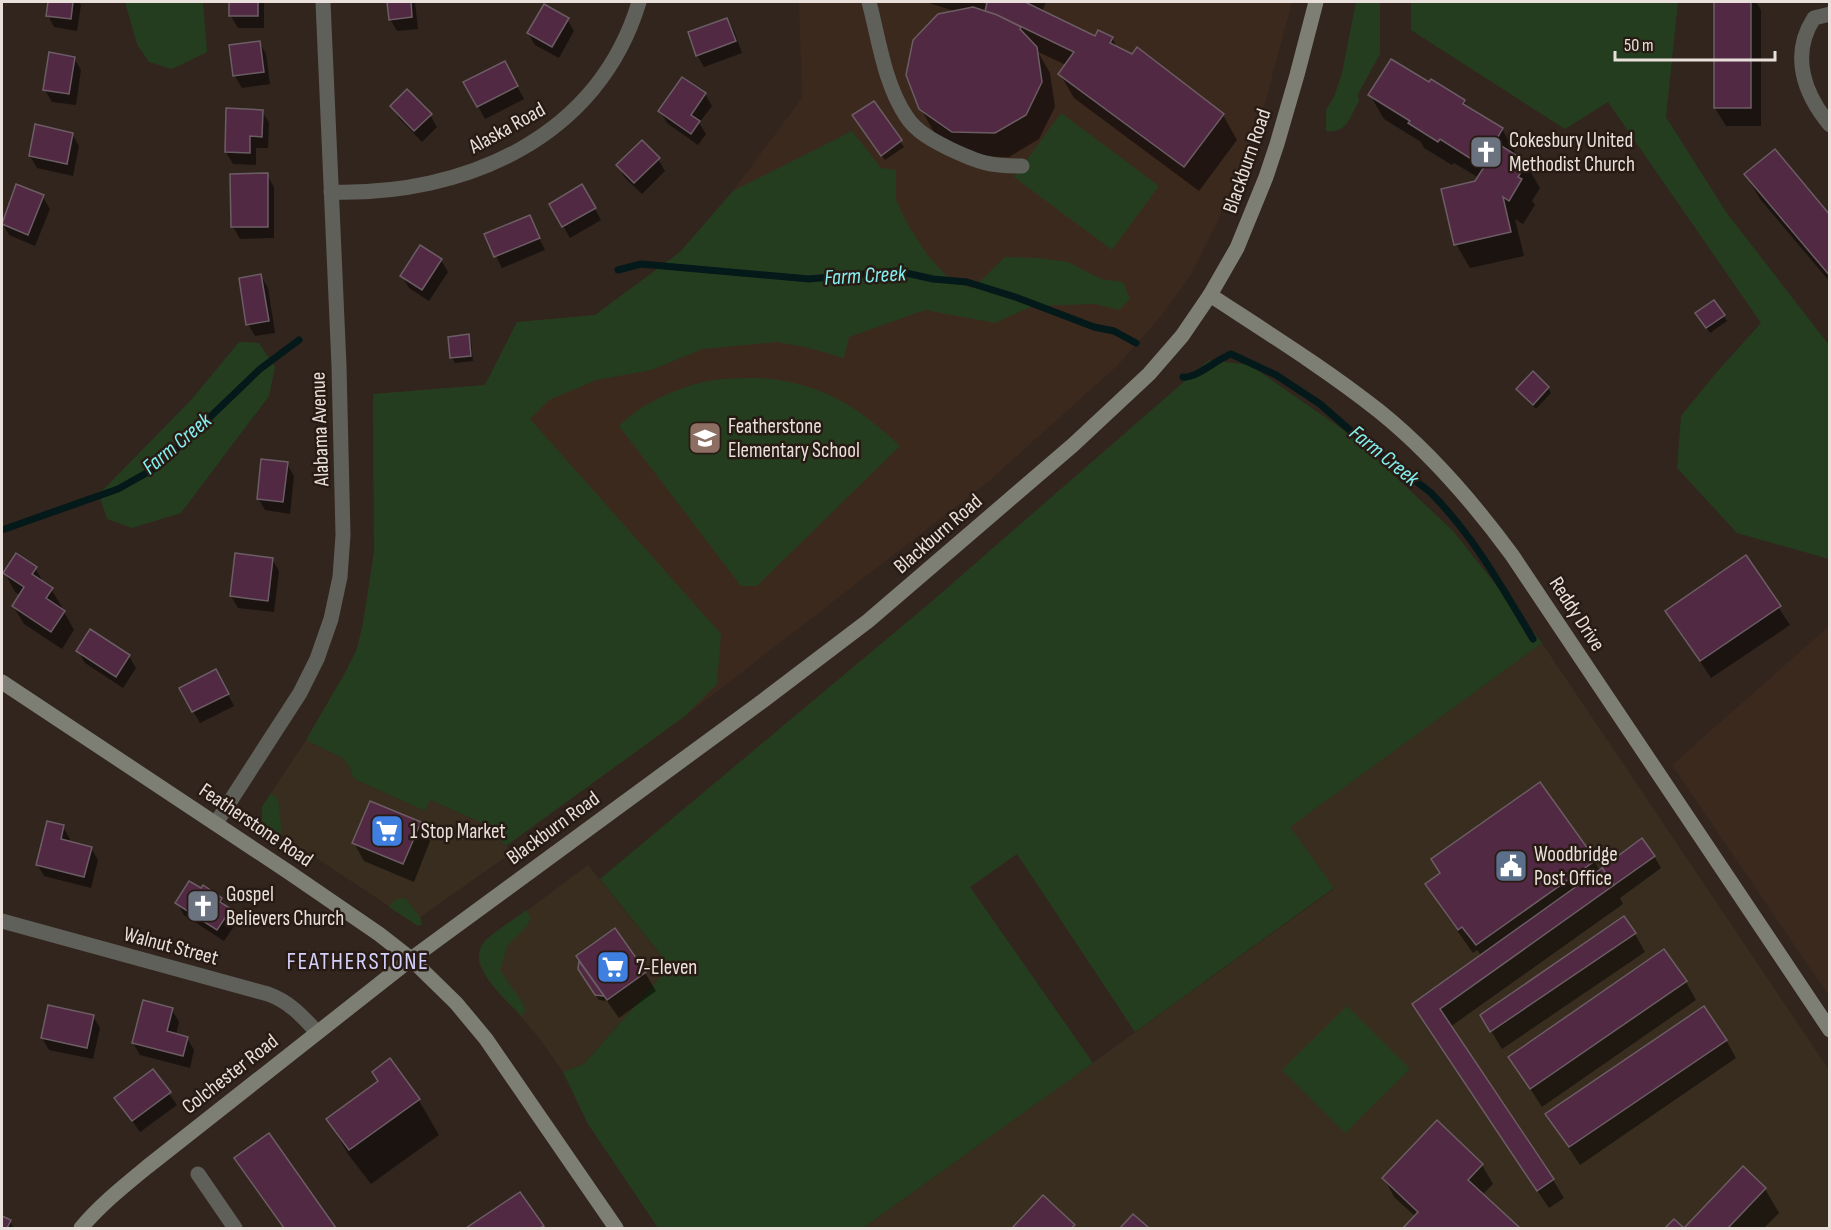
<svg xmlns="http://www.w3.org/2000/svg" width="1831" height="1230" font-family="'Sofia Sans Condensed',sans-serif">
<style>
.commercial{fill:#392d1f}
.built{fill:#3c291e}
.green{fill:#253d1f}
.shadow{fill:#0007}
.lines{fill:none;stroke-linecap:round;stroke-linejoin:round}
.stream{stroke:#041919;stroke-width:7}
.building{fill:#512942;stroke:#6c5d65;stroke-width:1.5}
.street{stroke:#5f6059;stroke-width:15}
.secondary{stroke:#7d7f74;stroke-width:15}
.labels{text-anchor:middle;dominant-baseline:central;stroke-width:5;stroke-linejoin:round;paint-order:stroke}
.street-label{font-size:21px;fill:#e9e0db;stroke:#281b14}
.poi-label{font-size:21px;fill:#e9e0db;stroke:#281b14;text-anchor:start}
.water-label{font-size:22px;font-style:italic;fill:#84efef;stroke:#281b14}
.quarter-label{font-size:24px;letter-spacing:1.5px;fill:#d2cffa;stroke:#281b14}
</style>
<rect width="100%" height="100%" fill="#32251e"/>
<g class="commercial">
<polygon points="1542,643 1829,1070 1829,1228 863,1228 1334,889 1289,827"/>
<polygon points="306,740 342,758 348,764 354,779 425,811 430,800 478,821 513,852 413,922 262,822 262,807"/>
<polygon points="588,865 670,966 584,1064 563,1072 540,1039 486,976 479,964 479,959 480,949 485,942"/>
</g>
<g class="built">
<polygon points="799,2 1292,2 1262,114 1217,222 1192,273 1165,311 1118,365 989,481 685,716 506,846 478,821 430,800 425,811 354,779 348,764 342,758 306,740 346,671 357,649 363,623 374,552 373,394 485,385 517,322 595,315 680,252 733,191 802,98"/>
<polygon points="1829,626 1829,996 1672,765"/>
</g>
<g class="green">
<polygon points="125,2 203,2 207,52 172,69 149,62 137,44"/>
<path d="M1356,2h24v52l-22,40 1,7c-10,16 -10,32 -33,30v-21l8,-13 8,-24z"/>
<polygon points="1411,2 1678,2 1666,117 1726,212 1829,345 1829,559 1737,533 1677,468 1681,416 1716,373 1761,323 1608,102 1565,129 1411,30"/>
<polygon points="1061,113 1159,186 1112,250 1014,177"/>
<polygon points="852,131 881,168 896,170 896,200 907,223 928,256 946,275 972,289 1005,257 1039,258 1068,262 1101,279 1123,282 1130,299 1119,310 1095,304 1033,306 995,323 925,310 849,337 844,358 805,347 777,342 703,349 651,370 597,380 549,400 530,419 721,634 717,684 685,716 506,846 478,821 430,800 425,811 354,779 348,764 342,758 306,740 346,671 357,649 363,623 374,552 373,394 485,385 517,322 595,315 680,252 733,191"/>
<polygon points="239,342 259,343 275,367 269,396 181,513 132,528 107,519 99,494 191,400"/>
<polygon points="1209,360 1250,365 1352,436 1453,531 1542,643 1290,827 1334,888 1135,1032 1017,854 970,887 1093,1063 863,1228 658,1228 588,1124 563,1072 584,1064 670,966 600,879 931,602"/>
<path d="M757,378c60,3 100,27 143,68l-143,140h-16l-122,-160c26,-26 69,-44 105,-47 11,-1 22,-1 33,-1z"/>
<polygon points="271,793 278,799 282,835 262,822 262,807"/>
<polygon points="402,898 406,899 420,917 422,924 418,926 389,907 395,900"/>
<path d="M526,910l5,8 -4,8 -19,19 -8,25 24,35 1,6 -3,6c-15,-17 -57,-51 -38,-75 10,-11 30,-22 42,-32z"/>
<polygon points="1347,1006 1410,1069 1345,1133 1282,1070"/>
</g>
<g class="shadow">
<polygon points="50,2 79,2 81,5 77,31 54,27 48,15"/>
<polygon points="231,2 264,2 264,28 238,28 231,16"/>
<polygon points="388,2 415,2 418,29 397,31 390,19"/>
<polygon points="926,2 1046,2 1042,12 1096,38 1112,38 1118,49 1132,56 1137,50 1223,115 1237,140 1199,191 1074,98 1060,74 1066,65 1038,52 1050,73 1055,107 1039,139 1009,157 968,156 935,134 921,109 957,12"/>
<polygon points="1715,2 1756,2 1761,10 1761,126 1726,126 1715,108"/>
<polygon points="567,19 574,31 559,58 535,45 528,33"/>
<polygon points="727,19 734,31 742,53 704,67 697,55"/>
<polygon points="259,42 266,54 270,84 242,88 235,76"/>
<polygon points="74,58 81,70 76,105 52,102 45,90"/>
<polygon points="511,75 524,99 485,119 465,83"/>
<polygon points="1430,84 1464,101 1468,109 1502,129 1516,154 1515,156 1526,164 1540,188 1532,201 1535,205 1523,224 1515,219 1524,256 1470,268 1456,244 1479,178 1454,163 1452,165 1424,148 1421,142 1384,119 1370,95"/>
<polygon points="705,94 712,106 699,123 706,134 698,145 667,123 660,111"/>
<polygon points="873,103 904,147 885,160 857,121"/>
<polygon points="392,106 430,115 437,127 422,142 399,118"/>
<polygon points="228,110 262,111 269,123 268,148 256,148 256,165 233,164 226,152"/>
<polygon points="72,134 79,146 73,176 37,168 30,156"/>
<polygon points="658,159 665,171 642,194 625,178 618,166"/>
<polygon points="267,175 274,187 274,238 240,239 233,227"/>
<polygon points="1746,175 1830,217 1830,282 1760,199"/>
<polygon points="17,186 43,197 50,209 35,246 9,235 2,223"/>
<polygon points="582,186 601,220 570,238 551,204"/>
<polygon points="529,217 545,250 502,268 496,256"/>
<polygon points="441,260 448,272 429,301 409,288 402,276"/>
<polygon points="261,276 268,288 275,333 255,336 248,324"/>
<polygon points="1714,302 1727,321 1710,333 1700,319"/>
<polygon points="468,336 471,341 473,361 455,363 452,358"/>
<polygon points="1548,388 1551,393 1536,409 1521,394 1518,389"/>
<polygon points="287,464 294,476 290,514 265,510 258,498"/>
<polygon points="1746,558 1790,625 1711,678 1667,611"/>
<polygon points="272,559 279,571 274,612 238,608 231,596"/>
<polygon points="35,568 45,585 51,589 62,607 61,610 64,612 74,630 62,649 24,624 13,606 20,595 15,592 5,573"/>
<polygon points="78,651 129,656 136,668 123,688 85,663"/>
<polygon points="222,683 234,706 200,723 193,711"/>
<polygon points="420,823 430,841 414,882 364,861 354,843"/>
<polygon points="63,827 70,839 69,842 91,848 98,860 91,888 44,876 37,864"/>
<polygon points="1654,856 1661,868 1620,898 1623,904 1450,1027 1553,1180 1564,1198 1549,1208 1424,1023 1414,1005 1482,956 1477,950 1473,953 1441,908 1427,884 1594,861 1600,871"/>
<polygon points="221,899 237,922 224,941 184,915 177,903"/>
<polygon points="614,931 645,973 656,991 619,1018 607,1001 599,1000 579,969 580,962"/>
<polygon points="1635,934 1645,952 1502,1049 1482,1016"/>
<polygon points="1686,982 1696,1000 1542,1107 1510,1057"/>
<polygon points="172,1010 179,1022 176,1035 187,1038 194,1050 190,1068 140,1055 133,1043"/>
<polygon points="93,1016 100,1028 93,1059 49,1050 42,1038"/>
<polygon points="1726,1040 1736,1058 1580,1165 1547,1114"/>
<polygon points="153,1071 177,1105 140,1132 116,1098"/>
<polygon points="379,1082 418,1099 439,1135 371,1184 348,1154 328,1119"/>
<polygon points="1437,1122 1482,1165 1493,1184 1482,1195 1518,1228 1405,1228 1416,1217 1394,1197 1384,1178"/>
<polygon points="268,1135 335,1228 285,1228 243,1170 236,1158"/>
<polygon points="1743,1168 1765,1189 1779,1213 1764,1228 1686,1228"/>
<polygon points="520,1194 544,1228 469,1228"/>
<polygon points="1043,1197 1074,1226 1075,1228 1014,1228"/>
<polygon points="2,1217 10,1222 14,1228 2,1228"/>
</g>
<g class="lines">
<g class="stream">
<polyline points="618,270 641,264 809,279 897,271 933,279 967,282 1018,298 1094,327 1114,331 1136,343"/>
<path d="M1183,377c13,2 34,-18 48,-23l45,21 44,29 32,28 78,60c43,43 72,95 103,147"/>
<polyline points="2,530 118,489 159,466 260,369 299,340"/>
</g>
</g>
<g class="building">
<polygon points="48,2 73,2 71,19 46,16"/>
<rect x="229" y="2" width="29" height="14"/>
<polygon points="387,2 411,2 412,17 389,20"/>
<polygon points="983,2 1025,2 1095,36 1098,30 1113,37 1110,43 1132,54 1137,47 1224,114 1184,167 1058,74 1074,52 997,15 985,11 987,3"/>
<rect x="1714" y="2" width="37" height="106"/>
<polygon points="544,4 569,18 552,47 527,33"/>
<polygon points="973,7 997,15 1021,27 1020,29 1037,47 1042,82 1026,115 995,133 952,132 919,109 906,75 913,40 938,14"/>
<polygon points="727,18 736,41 696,56 688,32"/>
<polygon points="260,41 264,72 233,76 229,45"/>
<polygon points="49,52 75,57 69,94 43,90"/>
<polygon points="1391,59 1429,82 1431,79 1465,100 1463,104 1503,128 1495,142 1527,162 1518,177 1522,179 1509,201 1503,197 1511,232 1454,245 1441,189 1475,181 1484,167 1440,139 1438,142 1408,123 1410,121 1368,95"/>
<polygon points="505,61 518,86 477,107 463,82"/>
<polygon points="682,77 706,93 691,115 700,121 691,134 658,111"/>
<polygon points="407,89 432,114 414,131 390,106"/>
<polygon points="874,101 902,140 881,156 852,115"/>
<polygon points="226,108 263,110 262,137 250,136 250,153 225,152"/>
<polygon points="35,124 73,133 67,164 29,156"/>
<polygon points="642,140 660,158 634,183 616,165"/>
<polygon points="1775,149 1830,215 1830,276 1744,174"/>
<polygon points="268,173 268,227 231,227 230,174"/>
<polygon points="16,184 44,195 28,235 2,224"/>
<polygon points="582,184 596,208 562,227 549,204"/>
<polygon points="530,215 540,238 494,257 484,234"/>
<polygon points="420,245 442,259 422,290 400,276"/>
<polygon points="261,274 269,321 246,325 239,278"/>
<polygon points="1714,300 1725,315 1706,328 1695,313"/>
<polygon points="469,334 471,356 450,358 448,337"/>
<polygon points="1533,371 1549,387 1533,405 1516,389"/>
<polygon points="261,459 288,462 283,502 257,499"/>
<polygon points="16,553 37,567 32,574 53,588 46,598 65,611 51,632 12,606 24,587 3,573"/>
<polygon points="235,553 273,558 268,601 230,596"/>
<polygon points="1746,555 1781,606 1700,661 1665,611"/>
<polygon points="90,629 130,655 116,677 76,651"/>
<polygon points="216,669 229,694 192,712 179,688"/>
<polygon points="1540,782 1596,860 1476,945 1462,927 1458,930 1425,884 1440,873 1431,859"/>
<polygon points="370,801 421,822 403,864 352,843"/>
<polygon points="47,821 64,825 61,839 92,847 84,877 36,865"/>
<polygon points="1642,838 1655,856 1614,885 1602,868"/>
<polygon points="1602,868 1614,885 1440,1009 1554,1179 1537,1191 1412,1004"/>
<polygon points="189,881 201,888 203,885 222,898 220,902 231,909 217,930 175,903"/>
<polygon points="1624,916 1636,933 1490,1032 1480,1015"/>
<polygon points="615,928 646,972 607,1000 576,956"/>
<polygon points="1664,949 1687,981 1530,1089 1508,1057"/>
<polygon points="579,961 604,996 595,995 578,969"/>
<polygon points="143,1000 173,1008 167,1031 188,1037 183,1056 132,1043"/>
<polygon points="48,1005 94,1015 87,1048 41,1038"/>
<polygon points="1704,1006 1727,1040 1569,1147 1545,1114"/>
<polygon points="390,1058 420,1099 349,1150 326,1119 378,1081 372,1072"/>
<polygon points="153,1069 171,1092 132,1121 114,1098"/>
<polygon points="1437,1120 1483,1164 1468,1180 1520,1228 1403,1228 1418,1212 1382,1178"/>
<polygon points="269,1133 336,1228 284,1228 234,1158"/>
<polygon points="1743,1166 1766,1188 1728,1228 1665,1228 1674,1219 1684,1228"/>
<polygon points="520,1192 544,1226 540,1228 466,1228"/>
<polygon points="1043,1195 1075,1225 1071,1228 1012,1228"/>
<polygon points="1133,1214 1149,1228 1120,1228"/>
<polygon points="2,1216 11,1220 7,1228 2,1228"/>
</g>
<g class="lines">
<g class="street">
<path d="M869,2c10,37 15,81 37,114 10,16 28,25 44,33 30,14 39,17 72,17"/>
<path d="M1830,14l-16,4c-24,37 -10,76 16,107"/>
<path d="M331,192c134,4 267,-54 308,-190"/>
<polyline points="216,823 300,693 317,659 331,619 340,577 343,535 339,366 323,2"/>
<path d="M2,921l266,73c22,8 34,22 49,38"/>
<polyline points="198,1174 235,1228"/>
</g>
<g class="secondary">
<path d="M1210,295c58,38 116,74 169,116 51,41 94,91 133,144l318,475"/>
<polyline points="2,682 290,873 379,934 411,959 456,1003 486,1039 616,1228"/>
<path d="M81,1228c19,-23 43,-42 66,-61l264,-208 353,-259 104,-79 205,-176 76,-71 33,-38 28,-41 27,-47 29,-71 11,-33 20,-69 19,-73"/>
</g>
</g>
<defs>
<g id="church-square" transform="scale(1.725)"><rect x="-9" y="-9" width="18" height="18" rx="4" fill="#6b7280" stroke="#281b14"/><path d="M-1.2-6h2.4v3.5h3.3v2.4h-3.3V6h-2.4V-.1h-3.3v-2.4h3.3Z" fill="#fff"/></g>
<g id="school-square" transform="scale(1.725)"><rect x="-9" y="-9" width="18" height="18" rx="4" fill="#8d6e63" stroke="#281b14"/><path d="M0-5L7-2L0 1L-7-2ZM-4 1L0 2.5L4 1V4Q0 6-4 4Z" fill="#fff"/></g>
<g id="supermarket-square" transform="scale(1.725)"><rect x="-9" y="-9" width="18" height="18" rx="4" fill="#3f7fe0" stroke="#281b14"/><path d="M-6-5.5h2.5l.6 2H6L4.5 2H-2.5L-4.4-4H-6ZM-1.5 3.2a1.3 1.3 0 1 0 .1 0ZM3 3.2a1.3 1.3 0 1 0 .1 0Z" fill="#fff"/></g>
<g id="civic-square" transform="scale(1.725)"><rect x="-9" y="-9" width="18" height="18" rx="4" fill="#5c6f8a" stroke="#281b14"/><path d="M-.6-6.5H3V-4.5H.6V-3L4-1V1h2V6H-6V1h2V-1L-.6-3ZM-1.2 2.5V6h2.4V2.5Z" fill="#fff"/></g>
</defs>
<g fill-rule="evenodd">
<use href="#church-square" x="1486" y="152"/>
<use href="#school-square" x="705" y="438"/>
<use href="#supermarket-square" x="387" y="831"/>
<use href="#civic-square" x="1511" y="866"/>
<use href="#church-square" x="203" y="906"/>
<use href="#supermarket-square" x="613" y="967"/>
</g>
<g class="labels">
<g class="street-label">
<text transform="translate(507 128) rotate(-29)">Alaska Road</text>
<text transform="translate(1247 161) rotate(-71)">Blackburn Road</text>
<text transform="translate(320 429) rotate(-92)">Alabama Avenue</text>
<text transform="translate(938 534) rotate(-41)">Blackburn Road</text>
<text transform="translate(1577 614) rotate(57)">Reddy Drive</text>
<text transform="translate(256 825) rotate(34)">Featherstone Road</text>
<text transform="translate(553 828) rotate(-36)">Blackburn Road</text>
<text transform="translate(171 946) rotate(15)">Walnut Street</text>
<text transform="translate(230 1074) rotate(-38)">Colchester Road</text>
</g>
<g class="poi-label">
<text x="1509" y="140">Cokesbury United<tspan x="1509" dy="24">Methodist Church</tspan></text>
<text x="728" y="426">Featherstone<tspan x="728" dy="24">Elementary School</tspan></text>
<text x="410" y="831">1 Stop Market</text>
<text x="1534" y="854">Woodbridge<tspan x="1534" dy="24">Post Office</tspan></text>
<text x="226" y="894">Gospel<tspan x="226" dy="24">Believers Church</tspan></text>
<text x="636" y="967">7-Eleven</text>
</g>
<g class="water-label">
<text transform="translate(865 276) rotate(-3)">Farm Creek</text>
<text transform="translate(177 444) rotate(-40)">Farm Creek</text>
<text transform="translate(1384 456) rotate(39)">Farm Creek</text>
</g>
<g class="quarter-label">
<text x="358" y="961">FEATHERSTONE</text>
</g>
</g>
<rect width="1831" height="1230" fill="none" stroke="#e9e0db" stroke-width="6"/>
<path d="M1615 51v9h160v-9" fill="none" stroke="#e9e0db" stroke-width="3"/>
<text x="1624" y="51" font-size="18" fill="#e9e0db" stroke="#281b14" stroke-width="4.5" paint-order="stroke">50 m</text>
</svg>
